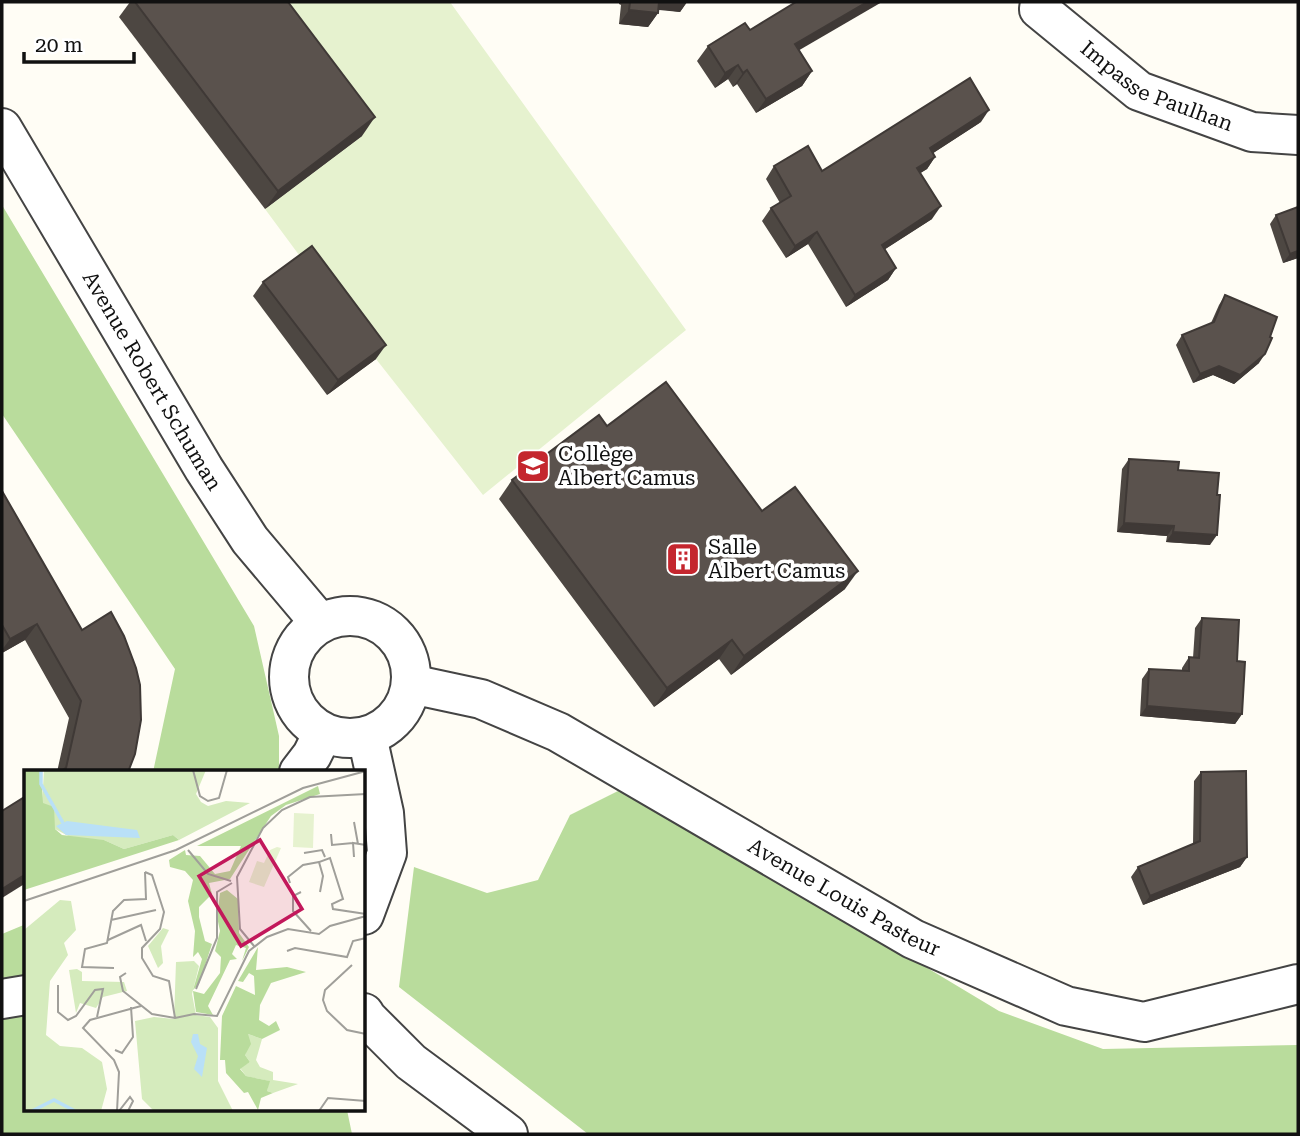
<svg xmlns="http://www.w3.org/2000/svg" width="1300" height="1136" font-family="'Roboto Serif',serif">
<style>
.forest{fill:#b9dc9c}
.pitch{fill:#e6f2cf}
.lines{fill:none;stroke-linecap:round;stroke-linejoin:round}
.minor-casing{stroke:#444;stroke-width:42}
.tertiary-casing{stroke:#444;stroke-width:42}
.minor{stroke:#fff;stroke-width:38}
.tertiary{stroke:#fff;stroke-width:38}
.wall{fill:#4d4742}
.shaded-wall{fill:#3f3936}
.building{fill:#5a524d;stroke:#3f3936;stroke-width:2}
.labels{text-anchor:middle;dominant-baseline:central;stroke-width:7;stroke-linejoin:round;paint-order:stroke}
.street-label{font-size:21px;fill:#111;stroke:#fff}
.poi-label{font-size:21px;fill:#111;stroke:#fff;text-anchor:start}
.inset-river{fill:none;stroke:#b9e0f7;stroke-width:3.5}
.inset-road{fill:none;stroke:#a09f9a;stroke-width:2}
.view{fill:#c2185b;fill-opacity:0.15;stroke:#c2185b;stroke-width:3.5}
.inset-edge{fill:none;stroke:#111;stroke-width:3.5}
</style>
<rect width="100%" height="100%" fill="#fffdf5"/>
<g class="forest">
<polygon points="2,205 254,626 279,736 279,772 153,772 175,669 2,414"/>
<polygon points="626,787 999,1011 1103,1049 1298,1045 1298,1134 588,1134 399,987 414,867 487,893 538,880 570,815"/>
<polygon points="26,924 26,1110 347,1110 352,1134 2,1134 2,934"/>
</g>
<polygon class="pitch" points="261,2 450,2 686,330 483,495 376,359 265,209 362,136"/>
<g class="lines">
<g class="minor-casing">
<g id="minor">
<path id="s1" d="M1040,2l-1,7 100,82 113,41 46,3"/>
<polyline points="299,772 312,755 323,733"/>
<polyline points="364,915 387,853 384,813 367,736"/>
<polyline points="2,999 26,995"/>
<polyline points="364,1013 367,1018 411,1062 508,1134"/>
</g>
</g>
<g class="tertiary-casing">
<g id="tertiary">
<path id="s2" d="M2,128l202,341 46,71 70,83"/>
<circle cx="350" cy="677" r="61"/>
<path id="s3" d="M411,684l70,15 77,33 355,207 153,67 78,16 154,-38"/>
</g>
</g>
<use href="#minor" class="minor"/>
<use href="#tertiary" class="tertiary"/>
</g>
<g class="wall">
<polygon points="130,2 288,2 362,136 265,209 119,17"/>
<polygon points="619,2 687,2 680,12 659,9 658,13 648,27 619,24 621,5 619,4"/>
<polygon points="750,30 799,51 812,71 802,86 756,113 737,84 733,87 728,79 715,88 697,61 708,46"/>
<polygon points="981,122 933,153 935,157 927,169 920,173 932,219 885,249 896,268 888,280 846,307 808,244 786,258 762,221 771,208 780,203 766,179 774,166 822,171"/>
<polygon points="1276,215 1298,258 1283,263 1270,224"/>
<polygon points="263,282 376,359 327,395 253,296"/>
<polygon points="1225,295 1259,363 1234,384 1213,375 1193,383 1176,345 1182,335 1211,323 1219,305"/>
<polygon points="607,426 762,511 845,589 731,675 719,659 654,707 499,499 512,480"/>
<polygon points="1129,459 1178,470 1217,495 1210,545 1166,542 1167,536 1117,532 1122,469"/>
<polygon points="2,491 128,772 57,772 69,718 25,640 2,653"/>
<polygon points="1202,618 1237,661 1242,714 1235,724 1140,716 1142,679 1149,669 1182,671 1182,668 1189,657 1193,658 1195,628"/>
<polygon points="1201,772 1247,857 1240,867 1143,905 1131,877 1138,867 1193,844 1194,781"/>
</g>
<g class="shaded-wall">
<polygon points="654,2 687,2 680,12 649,9"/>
<polygon points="867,2 882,2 784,59 795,44"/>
<polygon points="629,10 658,13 648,27 619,24"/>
<polygon points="738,65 728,79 715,88 725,73"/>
<polygon points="747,70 737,84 733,87 743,73"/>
<polygon points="812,71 802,86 756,113 766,99"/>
<polygon points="989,110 981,122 921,161 930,148"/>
<polygon points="375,117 362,136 265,209 278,191"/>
<polygon points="935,157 927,169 908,181 917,168"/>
<polygon points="941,206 932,219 873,257 882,245"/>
<polygon points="817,232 808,244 786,258 795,246"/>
<polygon points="1298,251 1298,258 1283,263 1290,254"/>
<polygon points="896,268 888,280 846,307 855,295"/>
<polygon points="386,345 376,359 327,395 338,380"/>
<polygon points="1265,354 1259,363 1234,384 1213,375 1193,383 1200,374 1219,366"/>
<polygon points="1124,523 1174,526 1167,536 1117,532"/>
<polygon points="1173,532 1217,535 1210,545 1166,542"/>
<polygon points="858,571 845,589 731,675 744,656"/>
<polygon points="37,624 25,640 2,653 2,650 10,639"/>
<polygon points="732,640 719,659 654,707 667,688"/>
<polygon points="1147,706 1242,714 1235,724 1140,716"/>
<polygon points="1247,857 1240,867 1143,905 1150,896"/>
<polygon points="26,874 26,883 2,898 2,889"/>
</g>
<g class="building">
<polygon points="135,2 288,2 375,117 278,191"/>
<polygon points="630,2 659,2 658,13 629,10"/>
<polygon points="796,2 867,2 795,44 812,71 766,99 747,70 743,73 738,65 725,73 708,46 745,23 750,30"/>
<polygon points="970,78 989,110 930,148 935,157 917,168 941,206 882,245 896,268 855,295 817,232 795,246 771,208 791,196 774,166 808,146 822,171"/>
<polygon points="1298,207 1298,251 1290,254 1276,215"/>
<polygon points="312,246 386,345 338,380 263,282"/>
<polygon points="1225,295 1277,317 1270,337 1272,338 1265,354 1240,375 1219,366 1200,374 1182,335 1214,322"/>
<polygon points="666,382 762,511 795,487 858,571 744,656 732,640 667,688 512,480 599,415 607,426"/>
<polygon points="1129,459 1179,462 1178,470 1219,473 1217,495 1220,495 1217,535 1173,532 1174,526 1124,523"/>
<polygon points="2,491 82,630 111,612 124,636 136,668 140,685 141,720 135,754 128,772 62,772 62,770 66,768 81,701 37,624 10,639 2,625"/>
<polygon points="1202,618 1239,620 1237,661 1245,662 1242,714 1147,706 1149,669 1189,671 1189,657 1199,658"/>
<polygon points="1246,771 1247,857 1150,896 1138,867 1200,841 1201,772"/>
<polygon points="26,796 26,874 2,889 2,811"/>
</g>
<defs>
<g id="school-square" transform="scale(1.75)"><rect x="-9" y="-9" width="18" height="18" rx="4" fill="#c4262e" stroke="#fff"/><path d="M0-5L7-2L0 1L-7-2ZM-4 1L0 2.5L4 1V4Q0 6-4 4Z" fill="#fff"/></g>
<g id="building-square" transform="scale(1.75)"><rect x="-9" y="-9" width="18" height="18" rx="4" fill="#c4262e" stroke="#fff"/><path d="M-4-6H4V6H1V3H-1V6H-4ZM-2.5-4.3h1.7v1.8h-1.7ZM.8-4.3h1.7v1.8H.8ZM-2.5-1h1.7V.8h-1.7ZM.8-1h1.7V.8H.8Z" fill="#fff"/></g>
</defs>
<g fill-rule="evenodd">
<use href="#school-square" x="533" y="466"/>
<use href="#building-square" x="683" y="559"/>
</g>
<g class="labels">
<g class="street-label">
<text stroke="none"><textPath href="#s1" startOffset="150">Impasse Paulhan</textPath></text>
<text stroke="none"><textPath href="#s2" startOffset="294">Avenue Robert Schuman</textPath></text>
<text stroke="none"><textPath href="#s3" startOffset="486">Avenue Louis Pasteur</textPath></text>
</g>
<g class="poi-label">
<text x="558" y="454">Collège<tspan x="558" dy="24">Albert Camus</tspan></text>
<text x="708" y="547">Salle<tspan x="708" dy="24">Albert Camus</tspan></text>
</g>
</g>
<g transform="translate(24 770)">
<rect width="341" height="341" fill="#fffdf5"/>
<path d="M20,0h162l-10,24 5,8 7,4 18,-5 24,2 -71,37 -6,-5 -49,14 -20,-9 -30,-1 -19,-10 -13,-25zM36,130l11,1 5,29 -12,13 4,12 -18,26 -4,54 14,11 22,2 20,14 5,27 -6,22h-77v-181zM139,158l6,2 -8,16 2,17 -5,5 -10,-22zM170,191l5,5 -7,28 4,21 14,2 8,11v53l15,30h-79l-12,-12 -7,-78 19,-4 20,2 2,-57zM53,199l5,3v9l42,1 3,9 -24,6 -7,11 -16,-5 -4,10 -7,-43zM224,264l14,5 -6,21 4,7 13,5v8l25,4 -25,9 -6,-2 2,-10 -23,-5 -6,-8 10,-6 -5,-7z" fill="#d5ebbd"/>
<path d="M0,0h17l2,33 11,4 1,22 7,6 42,5 20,9 49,-14 6,5 -155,50zM294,16l2,8 -34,11 -15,11 -41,63 -21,4 3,11 -13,13v10l6,24 7,3 -13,40 -6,6 9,-31 -4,-7 -5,5 2,-26 -7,-30 5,-21 -8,-9 -15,-4 -1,-7 16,-10 1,5 14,1 15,18 15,-3 11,-25h-44zM203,120l11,9 1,34 10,14 -7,14 4,-13 -10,-3 -4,9 5,5 -7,1 -22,46 5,9 -17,-3 -3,-21 11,3 16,-21 1,-16 -6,-6 5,-20 -3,-14 3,-24zM234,177l-2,23 31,-3 19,5 -35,11 -11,22 -1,15 10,6 7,-5 4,9 -18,9 -14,-5 3,10 -6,11 5,7 -10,7 6,7 24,5 -3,10 6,2 -12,5 -3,12 -10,-18 -4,1 -18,-20 -1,-13h-5l2,-44 14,-30 19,9 -1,-19 -5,-3 -6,9 -5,-1z" fill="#b9dc9c"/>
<path d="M270,43l20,1 -1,34 -20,-1zM253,77l4,1 -17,39 -15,-5 8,-21 7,2 6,-13z" fill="#e6f2cf"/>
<path d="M43,51l70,9 3,8 -74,-3 -10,-9zM169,264h5l2,10 7,4 -5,29 -8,-8 4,-13 -7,-14z" fill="#b9e0f7"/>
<path class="inset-river" d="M17,0v14l22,39M8,341l22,-11 21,11"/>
<path class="inset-road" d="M169,0l7,26 8,5 11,-3 8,-28M330,52l4,22M307,64l1,11 21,-2M164,80l20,24 23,7M280,83l18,-3 3,7M330,87l-1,-14 13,2M121,102l7,3 12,37 -4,17 -18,19v10l11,18 16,5 6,37M266,113l-2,-6 15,-12 16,-3M277,122l-8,4v15l18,20M296,122l3,-16 -4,-14 11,-4 13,41 -11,5 1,5 33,5M0,131l152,-51 127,-62 63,-17M87,150l45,-10M84,170l33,-15 5,16M230,176l-14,-17 -3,-52 26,-49 19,-18 28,-13 56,-3M263,181l8,-3 52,9 6,-16 13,-3M328,195l-27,25 -2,10 4,11 20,19 19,4M90,198l-32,-1 3,-18 22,-6 6,-32 11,-11 22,-1 -1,-27M102,203l-6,4 3,14 29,23 23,4 19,-4 23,2 32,-65 18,-14 21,-8 31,5 11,-8 36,-10M34,215v27l10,8 8,-4 19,-26 8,-1 -6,28M172,219l21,-51v-46l15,-9M91,280l7,3 11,-16 -2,-30M93,341l2,-39 -5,-12 -31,-32 7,-8 51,-14M95,341l11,-14 3,4 -5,10M295,341l9,-13 38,3"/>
<path class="view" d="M236,70l42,69 -61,37 -42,-70z"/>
<rect width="341" height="341" class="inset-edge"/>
</g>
<rect width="1300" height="1136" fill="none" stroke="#111111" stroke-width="7"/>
<path d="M24 52v10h110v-10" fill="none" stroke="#111111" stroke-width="3.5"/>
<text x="35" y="52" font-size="21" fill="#111111" stroke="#ffffff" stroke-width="5" paint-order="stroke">20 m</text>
</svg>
